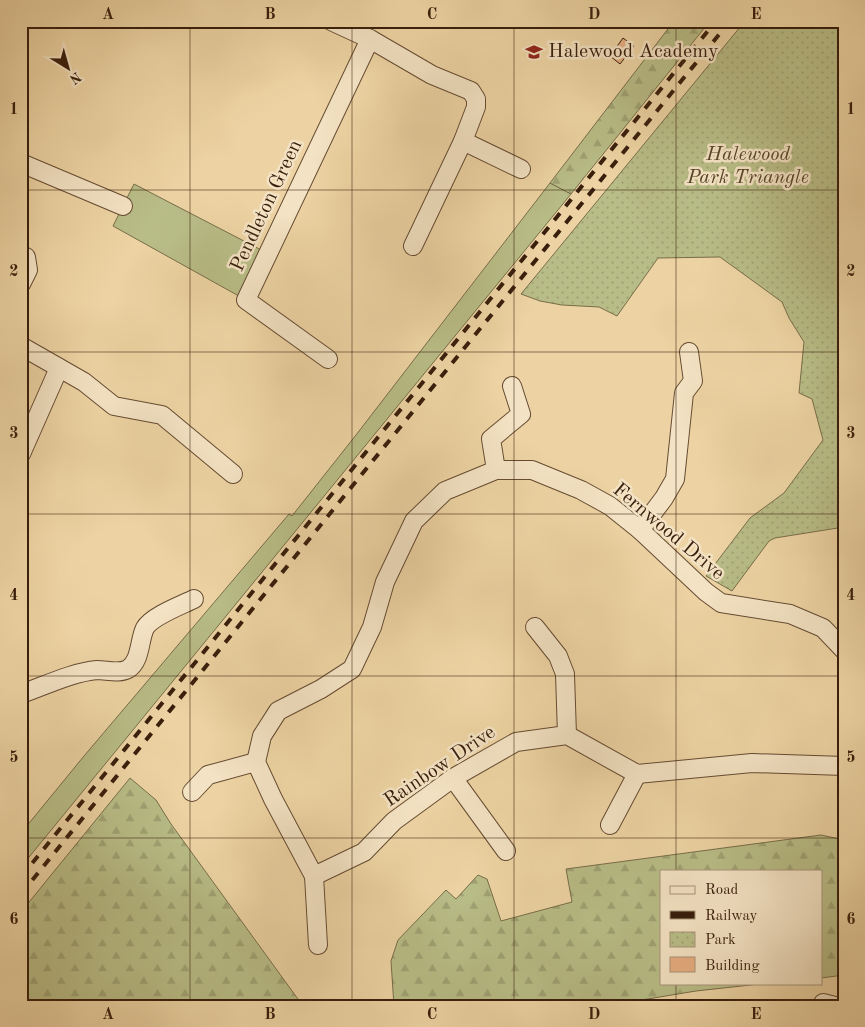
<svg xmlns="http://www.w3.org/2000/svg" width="865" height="1027" font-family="'Old Standard TT',serif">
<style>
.grass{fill:#b8bc86;stroke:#786d49}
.forest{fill:url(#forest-firs);stroke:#786d49}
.park{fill:url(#park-dots);stroke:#786d49}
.building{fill:#e6ae81;stroke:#381e0c}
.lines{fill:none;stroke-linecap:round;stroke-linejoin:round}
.minor-casing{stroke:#654b32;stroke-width:20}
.minor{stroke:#f3e2c3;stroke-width:18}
.rail{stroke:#381e0c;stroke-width:4;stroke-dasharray:9 9;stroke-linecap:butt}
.grid{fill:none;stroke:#381e0c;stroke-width:1;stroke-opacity:0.55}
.labels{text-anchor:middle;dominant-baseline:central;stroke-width:5;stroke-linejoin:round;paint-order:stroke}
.poi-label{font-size:20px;fill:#381e0c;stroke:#f3e2c3;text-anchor:start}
.park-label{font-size:20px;font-style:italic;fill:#58462a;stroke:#f3e2c3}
.street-label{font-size:20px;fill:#381e0c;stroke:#f3e2c3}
.neatline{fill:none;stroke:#381e0c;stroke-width:2}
.grid-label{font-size:16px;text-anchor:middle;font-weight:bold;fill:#381e0c}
</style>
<defs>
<pattern id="forest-firs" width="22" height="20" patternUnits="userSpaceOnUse" patternTransform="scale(1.25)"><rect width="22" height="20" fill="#b8bc86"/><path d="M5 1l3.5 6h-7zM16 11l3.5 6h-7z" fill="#9fa172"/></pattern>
<pattern id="park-dots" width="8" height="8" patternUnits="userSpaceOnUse" patternTransform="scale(1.25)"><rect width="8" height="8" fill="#b8bc86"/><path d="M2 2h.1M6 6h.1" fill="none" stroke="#9fa172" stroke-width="1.8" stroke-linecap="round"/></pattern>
</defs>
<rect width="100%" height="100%" fill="#edd3a3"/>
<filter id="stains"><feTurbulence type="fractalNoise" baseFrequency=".004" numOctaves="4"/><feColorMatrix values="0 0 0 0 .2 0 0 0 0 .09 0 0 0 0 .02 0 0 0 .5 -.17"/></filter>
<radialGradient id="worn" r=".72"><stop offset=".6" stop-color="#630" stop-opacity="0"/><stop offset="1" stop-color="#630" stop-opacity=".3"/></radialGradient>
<g class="grass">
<polygon points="550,183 571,194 21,867 21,833 84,756 289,514 292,516 356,435"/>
<polygon points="134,184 267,253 246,300 113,226"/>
</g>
<g class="forest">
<polygon points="674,21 710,21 571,194 550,183"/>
<polygon points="130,778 156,800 171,824 303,1006 21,1006 21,912"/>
<polygon points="821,835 844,840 844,975 821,978 821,871 661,871 661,983 769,983 696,991 605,1006 394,1006 391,961 398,940 446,890 456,899 478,875 487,879 501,921 572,902 566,869"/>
</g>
<polygon class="park" points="745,21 844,21 844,527 775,538 769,541 732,591 706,576 750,518 784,493 823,440 812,399 799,393 804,342 789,318 782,302 720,257 658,258 617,316 599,307 562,305 540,301 521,294"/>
<polygon class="building" points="623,38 634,46 620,64 610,56"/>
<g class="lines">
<g class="minor-casing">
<g id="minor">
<polyline points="331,21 370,39 432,75 471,91 476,99 476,107 463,141 413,246"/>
<polyline points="463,141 521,169"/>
<polyline points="21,163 123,206"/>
<polyline points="21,284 28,270 26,257"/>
<polyline points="21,346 84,382 114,406 162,415 233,474"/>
<polyline points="328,359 246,300 370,39"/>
<polyline points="21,454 59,368"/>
<polyline points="496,470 491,439 521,414 512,386"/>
<polyline points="640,530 664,498 675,479 684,393 693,381 689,352"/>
<polyline points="535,627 558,656 565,674 567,735"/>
<path d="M21,694c23,-8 52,-22 76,-24 10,0 22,4 31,-1 13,-8 11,-29 17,-41 7,-12 37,-23 49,-29"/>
<polyline points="453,778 506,851"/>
<polyline points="192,792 208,775 256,762"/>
<polyline points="610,825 637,774"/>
<polyline points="314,876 364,852 394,821 453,778 516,742 567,735 637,774 752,763 844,766"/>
<polyline points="318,945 314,876 273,799 256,762 262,736 278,711 321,689 352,669 372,627 385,582 414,521 445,491 496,470 532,470 581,490 610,506 640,530 706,592 721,603 790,614 823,628 844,650"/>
<polyline points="823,1006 823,1003 835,1006"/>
</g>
</g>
<use href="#minor" class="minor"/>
<g class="rail">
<polyline points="21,877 716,21"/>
<polyline points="21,894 730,21"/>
</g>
</g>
<path class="grid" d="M190,21v985M352,21v985M514,21v985M676,21v850M21,190h823M21,352h823M21,514h823M21,676h823M21,838h823M676,983v23"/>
<defs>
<g id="school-bare" transform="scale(1.35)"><path d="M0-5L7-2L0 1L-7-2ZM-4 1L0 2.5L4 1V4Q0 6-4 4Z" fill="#8f2418" stroke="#f3e2c3" stroke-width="2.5" paint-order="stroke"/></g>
</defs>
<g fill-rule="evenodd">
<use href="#school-bare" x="534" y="52"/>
</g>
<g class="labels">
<g class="poi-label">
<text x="548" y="52">Halewood Academy</text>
</g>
<g class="park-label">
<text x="748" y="155">Halewood<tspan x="748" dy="23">Park Triangle</tspan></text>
</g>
<g class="street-label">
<text transform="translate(267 206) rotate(-65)">Pendleton Green</text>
<text transform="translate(668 532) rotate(40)">Fernwood Drive</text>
<text transform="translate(440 767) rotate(-34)">Rainbow Drive</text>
</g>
</g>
<rect width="865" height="1027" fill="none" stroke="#edd3a3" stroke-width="55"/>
<rect x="660" y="870" width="162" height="115" fill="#f3e2c3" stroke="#a8947a"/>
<rect x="670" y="886" width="25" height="8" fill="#f3e2c3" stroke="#a8947a"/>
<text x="705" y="894" font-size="15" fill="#381e0c">Road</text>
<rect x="670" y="911" width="25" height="8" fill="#381e0c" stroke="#a8947a"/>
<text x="705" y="920" font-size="15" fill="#381e0c">Railway</text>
<rect x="670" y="932" width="25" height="15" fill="url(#park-dots)" stroke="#a8947a"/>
<text x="705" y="944" font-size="15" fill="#381e0c">Park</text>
<rect x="670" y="957" width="25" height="15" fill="#e6ae81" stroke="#a8947a"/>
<text x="705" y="970" font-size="15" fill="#381e0c">Building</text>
<g transform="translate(68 68) rotate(143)" stroke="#f3e2c3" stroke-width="4" paint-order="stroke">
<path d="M0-4L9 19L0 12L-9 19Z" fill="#381e0c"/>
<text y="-8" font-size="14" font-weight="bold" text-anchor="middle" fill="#381e0c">N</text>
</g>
<rect x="28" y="28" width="810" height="972" class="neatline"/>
<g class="grid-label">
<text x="108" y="19">A</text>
<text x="270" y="19">B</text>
<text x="432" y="19">C</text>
<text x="594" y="19">D</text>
<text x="756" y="19">E</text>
<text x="14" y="114">1</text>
<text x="851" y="114">1</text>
<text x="14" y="276">2</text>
<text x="851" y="276">2</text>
<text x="14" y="438">3</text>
<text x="851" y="438">3</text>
<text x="14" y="600">4</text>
<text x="851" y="600">4</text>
<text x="14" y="762">5</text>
<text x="851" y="762">5</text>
<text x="14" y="924">6</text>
<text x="851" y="924">6</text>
<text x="108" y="1019">A</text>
<text x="270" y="1019">B</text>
<text x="432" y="1019">C</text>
<text x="594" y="1019">D</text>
<text x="756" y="1019">E</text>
</g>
<rect width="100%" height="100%" filter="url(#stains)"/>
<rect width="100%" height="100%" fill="url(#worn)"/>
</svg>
